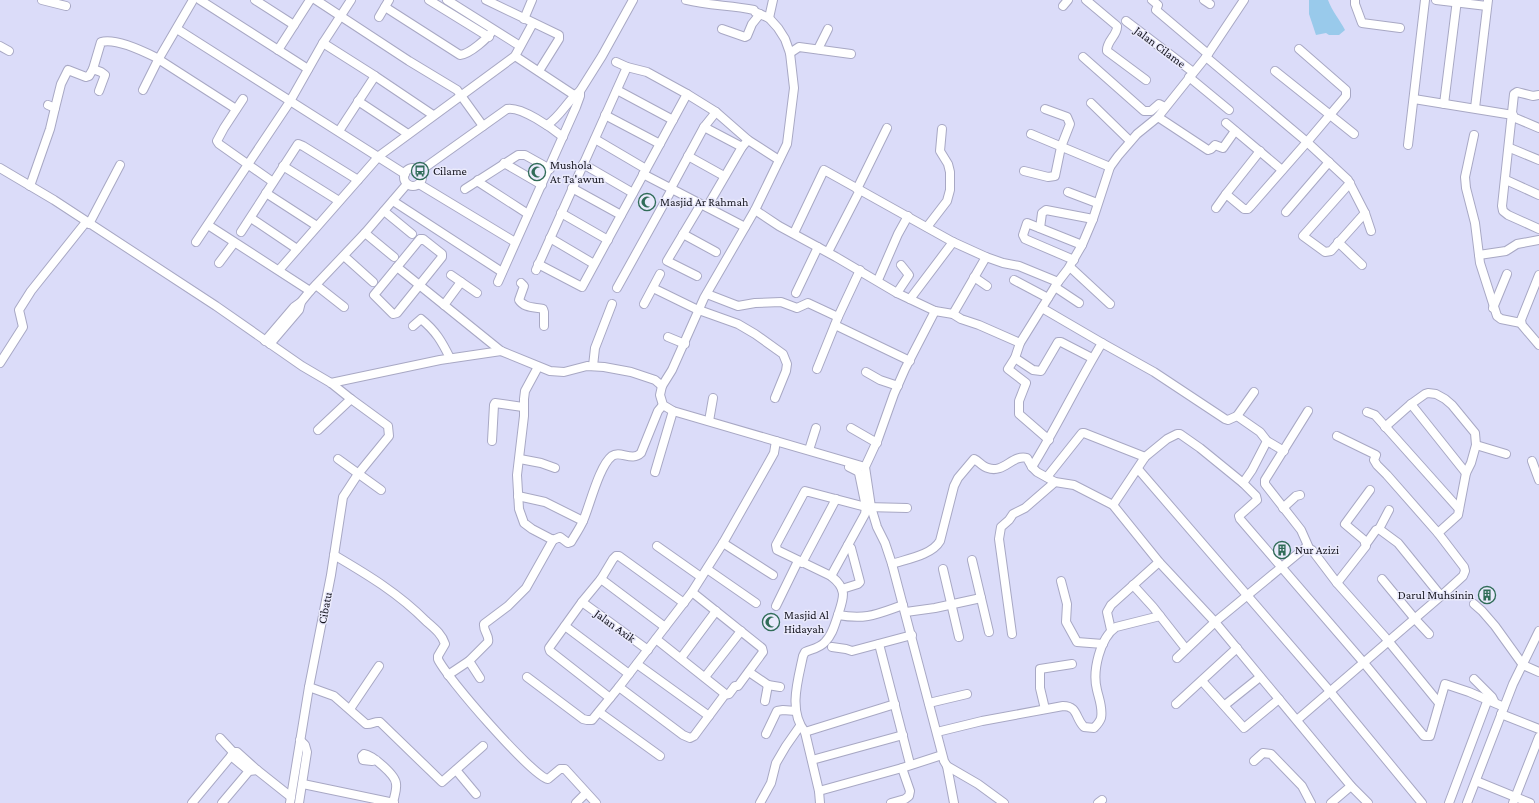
<svg xmlns="http://www.w3.org/2000/svg" width="1539" height="803" font-family="'Crimson Pro',serif">
<style>
.water{fill:#99caeb}
.lines{fill:none;stroke-linecap:round;stroke-linejoin:round}
.minor-casing{stroke:#a8a8c4;stroke-width:10}
.minor{stroke:#fff;stroke-width:8}
.labels{text-anchor:middle;dominant-baseline:central;stroke-width:3;stroke-linejoin:round;paint-order:stroke}
.street-label{font-size:12px;fill:#13131d;stroke:#eaeafc}
.poi-label{font-size:12px;fill:#13131d;stroke:#eaeafc;text-anchor:start}
</style>
<rect width="100%" height="100%" fill="#dbdcf9"/>
<path class="water" d="M1309,0h19c4,11 12,20 17,30l-6,5h-10l-3,-2 -10,2 -7,-21z"/>
<g class="lines">
<g class="minor-casing">
<g id="minor">
<polyline points="42,0 66,6"/>
<polyline points="200,0 308,69"/>
<polyline points="255,0 294,25"/>
<polyline points="316,0 409,61 457,90 483,126"/>
<polyline points="429,0 489,37"/>
<polyline points="447,0 520,46"/>
<polyline points="486,0 559,35 559,39 539,71"/>
<path d="M686,0c23,6 45,5 68,10l1,2 14,6 9,10 7,11 5,14 4,35 -7,56 -32,66 -51,88 -32,72 -10,16 -2,9 3,10 10,6 192,56"/>
<path d="M1086,0l31,26c1,9 -11,15 -10,25l39,29"/>
<polyline points="1152,0 1158,5 1156,10 1208,54"/>
<polyline points="1204,0 1210,4"/>
<polyline points="1355,0 1355,4 1362,23 1400,28"/>
<polyline points="1436,0 1487,6"/>
<polyline points="1063,6 1068,0"/>
<path d="M385,7l75,48c10,-1 28,-17 33,-25"/>
<polyline points="379,17 389,0"/>
<polyline points="769,18 773,0"/>
<polyline points="524,19 532,0"/>
<polyline points="1126,21 1193,72"/>
<polyline points="177,29 405,174"/>
<polyline points="722,29 745,37 747,36 752,24 760,14"/>
<polyline points="323,43 375,76 433,115"/>
<polyline points="0,46 9,51"/>
<polyline points="818,49 828,29"/>
<polyline points="278,50 310,0"/>
<polyline points="790,53 799,47 851,54"/>
<polyline points="515,56 574,95"/>
<polyline points="1083,57 1144,111 1151,111 1159,104 1165,107"/>
<polyline points="1206,57 1307,142 1348,180 1365,213 1371,231"/>
<polyline points="616,62 627,67 647,72 687,94 716,112 748,140 779,160"/>
<path d="M93,69l8,-27c14,-4 40,8 54,15l81,52"/>
<polyline points="1275,71 1354,134"/>
<polyline points="1189,77 1229,110"/>
<polyline points="143,90 158,60 193,0"/>
<polyline points="617,90 673,120"/>
<polyline points="1539,95 1533,96 1517,92 1514,94 1502,206 1503,211 1508,215 1539,229"/>
<polyline points="243,99 224,128 217,141 219,144 273,182"/>
<polyline points="1414,99 1513,115"/>
<polyline points="358,101 408,134"/>
<polyline points="1091,103 1130,141"/>
<polyline points="1444,104 1457,0"/>
<polyline points="55,108 61,84 68,70 86,77 89,76 93,69 101,72 105,75 99,91"/>
<polyline points="1475,108 1488,0"/>
<polyline points="605,115 660,144"/>
<polyline points="1158,117 1208,150 1211,149 1215,145 1223,148 1235,131"/>
<polyline points="1513,117 1539,128"/>
<polyline points="1226,123 1282,170"/>
<path d="M547,125c14,-9 20,-24 33,-34l22,-35 31,-56"/>
<polyline points="704,127 742,147"/>
<polyline points="339,131 375,76"/>
<polyline points="1031,134 1110,167"/>
<polyline points="1474,135 1465,177 1466,188 1475,223 1480,263 1497,316 1501,319 1521,323"/>
<polyline points="595,139 646,169"/>
<polyline points="1408,145 1425,0"/>
<polyline points="1510,148 1539,160"/>
<polyline points="688,156 724,176"/>
<polyline points="504,163 542,185"/>
<polyline points="583,164 633,193"/>
<polyline points="283,166 339,201"/>
<polyline points="0,168 54,200 216,306 302,366 331,383 351,399 388,426 389,436 358,474 343,497 331,575 309,687 290,803"/>
<circle cx="413" cy="177" r="9"/>
<path d="M420,171l87,-62c14,-3 45,19 56,28"/>
<polyline points="1024,171 1048,177 1055,176 1061,147 1070,124 1067,117 1045,109"/>
<polyline points="643,174 745,227"/>
<polyline points="478,180 480,183 528,214"/>
<polyline points="1506,180 1539,195"/>
<polyline points="1350,183 1303,236 1325,252 1331,251 1365,213"/>
<polyline points="419,184 515,242"/>
<polyline points="30,186 50,129 55,108 48,105"/>
<polyline points="572,188 621,215"/>
<polyline points="671,188 704,127 716,112"/>
<polyline points="465,189 518,155 525,155 550,169"/>
<polyline points="857,189 887,128"/>
<polyline points="1068,192 1097,203"/>
<polyline points="266,193 317,226"/>
<polyline points="1226,194 1260,151"/>
<polyline points="393,201 502,272"/>
<polyline points="707,207 742,147 748,140"/>
<polyline points="1216,208 1226,194 1244,209 1248,209 1250,207 1307,142 1346,96 1346,90 1299,49"/>
<polyline points="755,210 779,226 836,257 897,293 935,311 953,314 961,319 979,325 1020,343"/>
<polyline points="384,211 412,234"/>
<polyline points="1286,212 1329,162"/>
<polyline points="561,213 608,240"/>
<polyline points="251,218 297,249"/>
<polyline points="89,224 120,165"/>
<polyline points="208,225 310,291"/>
<polyline points="927,227 947,201 950,190 950,172 948,164 940,151 942,129"/>
<polyline points="1040,228 1042,213 1046,210 1093,219"/>
<polyline points="241,232 298,144 303,146 358,180"/>
<polyline points="365,233 394,257"/>
<polyline points="794,233 824,170 953,242 986,257 1003,263 1019,266 1058,282"/>
<polyline points="683,234 716,252"/>
<polyline points="550,238 594,264"/>
<polygon points="420,239 423,239 442,254 442,257 397,313 393,314 374,295"/>
<polyline points="196,242 289,103 323,43 351,0"/>
<polyline points="1338,242 1362,265"/>
<polyline points="828,252 860,190"/>
<polyline points="1479,255 1506,251 1517,244 1539,240"/>
<polyline points="344,256 373,282"/>
<polyline points="1074,260 1025,239 1023,235 1027,223 1082,245"/>
<polyline points="219,263 234,243"/>
<polyline points="538,264 582,287 687,94"/>
<polyline points="397,267 501,351 550,371 564,372 587,366 604,367 631,372 655,380 662,386"/>
<polyline points="1070,267 1110,304"/>
<polyline points="279,270 379,156 515,56 533,23"/>
<polyline points="536,270 627,67"/>
<polyline points="451,275 477,293"/>
<polyline points="1539,275 1521,320 1522,325 1539,345"/>
<polyline points="697,276 667,261 701,204"/>
<polyline points="974,277 987,286"/>
<polyline points="878,280 898,234 908,216"/>
<polyline points="1014,280 1048,298"/>
<polyline points="498,282 576,107 580,96 580,91"/>
<path d="M521,283l3,3 -5,14c5,8 15,7 24,9l1,3v14"/>
<polyline points="316,285 344,307"/>
<polyline points="1055,287 1079,303"/>
<polyline points="617,288 672,189"/>
<polyline points="653,288 696,309 738,324 755,334 783,354 787,364 786,371 775,398"/>
<polyline points="796,293 818,247"/>
<polyline points="897,293 909,275 901,265"/>
<polyline points="707,294 738,306 755,303 781,302 797,308 808,303 838,317"/>
<polyline points="910,299 953,242"/>
<polyline points="644,304 660,274"/>
<polyline points="444,305 461,282"/>
<polyline points="1042,308 1102,343 1154,372 1225,419 1228,420 1237,416 1260,432 1267,441 1284,451"/>
<polyline points="1493,308 1507,274"/>
<polyline points="935,311 905,369 894,394 878,439 865,467 871,507 877,527 885,543 892,564 944,761 947,766 978,784 1004,803"/>
<polyline points="953,314 986,257"/>
<polyline points="835,325 910,361"/>
<path d="M413,326l8,-7c15,12 21,23 29,39"/>
<polyline points="668,337 685,344"/>
<polyline points="265,341 294,307 301,302"/>
<polyline points="270,344 299,310 301,302 310,291 365,233 407,184"/>
<polyline points="1015,358 1033,370 1041,371 1058,342 1061,342 1090,357"/>
<polyline points="0,363 23,327 19,310 31,291 86,222"/>
<polyline points="593,366 595,348 612,304"/>
<path d="M538,367l-13,24 -1,8v17l-7,59 2,34 5,14 8,6 21,11 7,-3 8,6 3,-1c4,-7 9,-14 12,-21 7,-16 16,-55 29,-65 8,-6 20,6 29,-3l17,-42 5,-6"/>
<polyline points="817,369 838,317 860,270"/>
<polyline points="866,372 880,380 898,386"/>
<polyline points="331,383 440,360 501,351"/>
<polyline points="1411,404 1466,473"/>
<polyline points="1308,411 1265,480 1265,484 1301,530 1309,548"/>
<polyline points="1367,412 1375,415 1459,509"/>
<polyline points="1237,416 1254,392"/>
<polyline points="709,421 713,398"/>
<polyline points="1385,427 1411,404 1425,394 1428,393 1436,394 1445,399 1452,405 1475,433 1476,445 1471,463 1466,473 1458,515 1438,533"/>
<polyline points="851,428 877,443"/>
<polyline points="318,430 351,399"/>
<polyline points="1049,440 1019,414 1019,401 1026,383 1008,369 1015,358 1020,343 1058,282 1068,269 1082,245 1093,219 1110,167 1118,156 1137,134 1158,117 1206,57 1244,0"/>
<polyline points="492,441 494,405 495,403 523,407"/>
<polyline points="1267,441 1252,470 1243,483 1256,496 1257,500 1239,516 1240,519 1364,663 1424,736 1430,736 1445,684 1469,692 1504,707"/>
<polyline points="1476,445 1506,454"/>
<polyline points="809,450 816,428"/>
<polyline points="338,459 381,490"/>
<polyline points="520,459 541,463 555,468"/>
<polyline points="1532,461 1539,480"/>
<path d="M1032,467c25,-40 45,-83 70,-124"/>
<polyline points="1138,469 1328,689 1422,803"/>
<polyline points="655,472 673,411"/>
<polyline points="1047,477 1082,433 1084,433 1145,457"/>
<polyline points="1243,483 1200,448 1180,434 1177,434 1167,439 1145,457 1113,505 1159,562 1215,622 1351,786 1368,803"/>
<polyline points="518,496 545,502 583,521"/>
<polyline points="1283,508 1296,496 1300,495"/>
<polyline points="1379,529 1389,510"/>
<polyline points="723,543 773,575"/>
<polyline points="1366,544 1376,530 1379,529 1398,543 1441,596"/>
<polyline points="657,546 701,577"/>
<path d="M334,555c34,20 64,38 92,66 8,7 16,13 19,23l-7,12v3c7,17 95,118 110,120l12,-10h5l31,34"/>
<polyline points="972,560 989,632"/>
<polyline points="802,563 836,499"/>
<path d="M892,564c15,-5 40,-9 48,-23l14,-55 4,-8 16,-19c5,2 8,8 14,9 15,6 25,-14 39,-10l5,9 5,5 18,10 19,3 39,20"/>
<polyline points="707,569 756,603"/>
<polyline points="943,569 959,637"/>
<polyline points="831,576 865,514 866,507 859,473 857,471 849,467"/>
<polyline points="601,579 665,627"/>
<polyline points="1382,579 1415,619 1429,634"/>
<polyline points="1061,581 1067,604 1066,622 1077,642 1103,644"/>
<polyline points="1337,583 1366,546 1364,540 1345,524 1370,490"/>
<polyline points="1133,585 1153,607 1186,649"/>
<polyline points="842,589 858,584 860,582 851,548 848,545"/>
<polyline points="692,592 762,648 763,652 738,686 735,686 729,694 724,695"/>
<polyline points="582,602 648,650"/>
<polyline points="1474,604 1482,611 1495,626 1523,665 1539,672"/>
<polyline points="776,606 798,561"/>
<polyline points="906,612 935,608 981,598"/>
<path d="M838,615c29,5 39,-1 65,-10"/>
<polyline points="565,626 629,674"/>
<polyline points="1111,630 1107,612 1111,605 1159,562"/>
<polyline points="1012,634 999,539 1001,527 1009,520 1013,514 1025,508 1055,482"/>
<polyline points="879,644 910,764"/>
<polyline points="832,647 846,649 852,651 912,635"/>
<polyline points="681,658 716,611"/>
<polyline points="1177,658 1215,622 1306,547 1312,550 1337,583 1385,637 1439,703"/>
<polyline points="469,661 480,678"/>
<polyline points="637,664 709,716"/>
<polyline points="749,672 768,685 780,687"/>
<path d="M448,675l21,-14 19,-19c2,-6 -5,-11 -4,-18l24,-18 18,-18 27,-48"/>
<polyline points="527,677 583,719 587,720 592,720 619,687 692,592 723,543 769,462 774,453 776,441"/>
<polyline points="705,677 741,631"/>
<polyline points="1474,679 1492,697 1494,701"/>
<polyline points="1202,681 1244,728 1279,699"/>
<path d="M309,687l25,9 32,28c5,1 9,-3 14,-2l62,60 41,-36"/>
<polyline points="619,687 683,735 690,738 694,736 723,697 724,693 656,639"/>
<polyline points="610,698 550,651 549,648 582,602 601,579 613,559 616,556 619,556 684,603"/>
<polyline points="765,701 768,685"/>
<polyline points="929,703 967,694"/>
<polyline points="1176,704 1237,648"/>
<polyline points="1225,705 1260,677"/>
<polyline points="350,709 379,666"/>
<polyline points="1045,709 1040,688 1040,669 1072,664"/>
<polyline points="599,712 660,756"/>
<polyline points="1501,714 1539,729"/>
<polyline points="1297,720 1441,596 1463,576 1465,571 1464,567 1438,533 1387,475 1377,465 1374,460 1376,455 1337,436"/>
<polyline points="805,732 895,704"/>
<path d="M937,732l45,-11 81,-15c15,0 12,12 21,21l10,1c3,-3 6,-7 7,-10 2,-10 -2,-19 -4,-28 -5,-19 3,-52 19,-63l44,-11"/>
<polyline points="766,734 777,711 783,710 796,711"/>
<polyline points="220,738 233,752 237,752 257,770 291,797"/>
<polyline points="231,756 249,771"/>
<path d="M376,760l-4,1 -9,-1 -1,-4 2,-2c8,1 32,21 32,30 1,6 -2,13 -3,19"/>
<polyline points="812,760 903,735"/>
<polyline points="1254,761 1263,753 1271,754 1302,786 1311,803"/>
<polyline points="947,766 954,803"/>
<polyline points="456,770 476,794"/>
<polyline points="1476,781 1530,803"/>
<polyline points="303,784 394,803"/>
<polyline points="819,791 902,768 942,755"/>
<polyline points="192,803 231,756 233,752"/>
<polyline points="222,803 249,771 257,770"/>
<polyline points="299,803 307,752 305,745 300,740"/>
<polyline points="576,803 586,793"/>
<polyline points="760,803 771,783 776,763 786,746 800,726"/>
<path d="M820,803l-1,-12 -14,-59c-17,-21 -7,-52 -2,-76l2,-4c7,-3 15,-4 20,-10 7,-7 9,-15 12,-24 6,-19 12,-28 -6,-42l-54,-26 -1,-5 29,-54 61,16 41,1"/>
<polyline points="891,803 905,799 909,796 910,791 902,768"/>
<polyline points="1098,803 1102,800"/>
<polyline points="1331,803 1351,786"/>
<polyline points="1449,803 1488,699"/>
<polyline points="1467,803 1513,684 1539,631"/>
<polyline points="1513,803 1539,737"/>
</g>
</g>
<use href="#minor" class="minor"/>
</g>
<defs>
<g id="bus-ring" transform="scale(0.9)"><circle r="9.5" fill="#eaeafc" stroke="#306c58" stroke-width="1.5"/><path d="M-5-6H5V4H4V6H2V4H-2V6H-4V4H-5ZM-3.5-4V0h7V-4ZM-3.5 1.2v1.5H-2V1.2ZM2 1.2v1.5H3.5V1.2Z" fill="#306c58"/></g>
<g id="mosque-ring" transform="scale(0.9)"><circle r="9.5" fill="#eaeafc" stroke="#306c58" stroke-width="1.5"/><path d="M3.5-4.9A6 6 0 1 0 3.5 4.9A5 5 0 1 1 3.5-4.9Z" fill="#306c58"/></g>
<g id="building-ring" transform="scale(0.9)"><circle r="9.5" fill="#eaeafc" stroke="#306c58" stroke-width="1.5"/><path d="M-4-6H4V6H1V3H-1V6H-4ZM-2.5-4.3h1.7v1.8h-1.7ZM.8-4.3h1.7v1.8H.8ZM-2.5-1h1.7V.8h-1.7ZM.8-1h1.7V.8H.8Z" fill="#306c58"/></g>
</defs>
<g fill-rule="evenodd">
<use href="#bus-ring" x="420" y="171"/>
<use href="#mosque-ring" x="537" y="172"/>
<use href="#mosque-ring" x="647" y="202"/>
<use href="#building-ring" x="1282" y="550"/>
<use href="#building-ring" x="1487" y="595"/>
<use href="#mosque-ring" x="771" y="622"/>
</g>
<g class="labels">
<g class="street-label">
<text transform="translate(1160 47) rotate(37)">Jalan Cilame</text>
<text transform="translate(325 608) rotate(-79)">Cibatu</text>
<text transform="translate(615 626) rotate(36)">Jalan Axik</text>
</g>
<g class="poi-label">
<text x="550" y="165">Mushola<tspan x="550" dy="14">At Ta'awun</tspan></text>
<text x="433" y="171">Cilame</text>
<text x="660" y="202">Masjid Ar Rahmah</text>
<text x="1295" y="550">Nur Azizi</text>
<text x="1474" y="595" text-anchor="end">Darul Muhsinin</text>
<text x="784" y="615">Masjid Al<tspan x="784" dy="14">Hidayah</tspan></text>
</g>
</g>
</svg>
